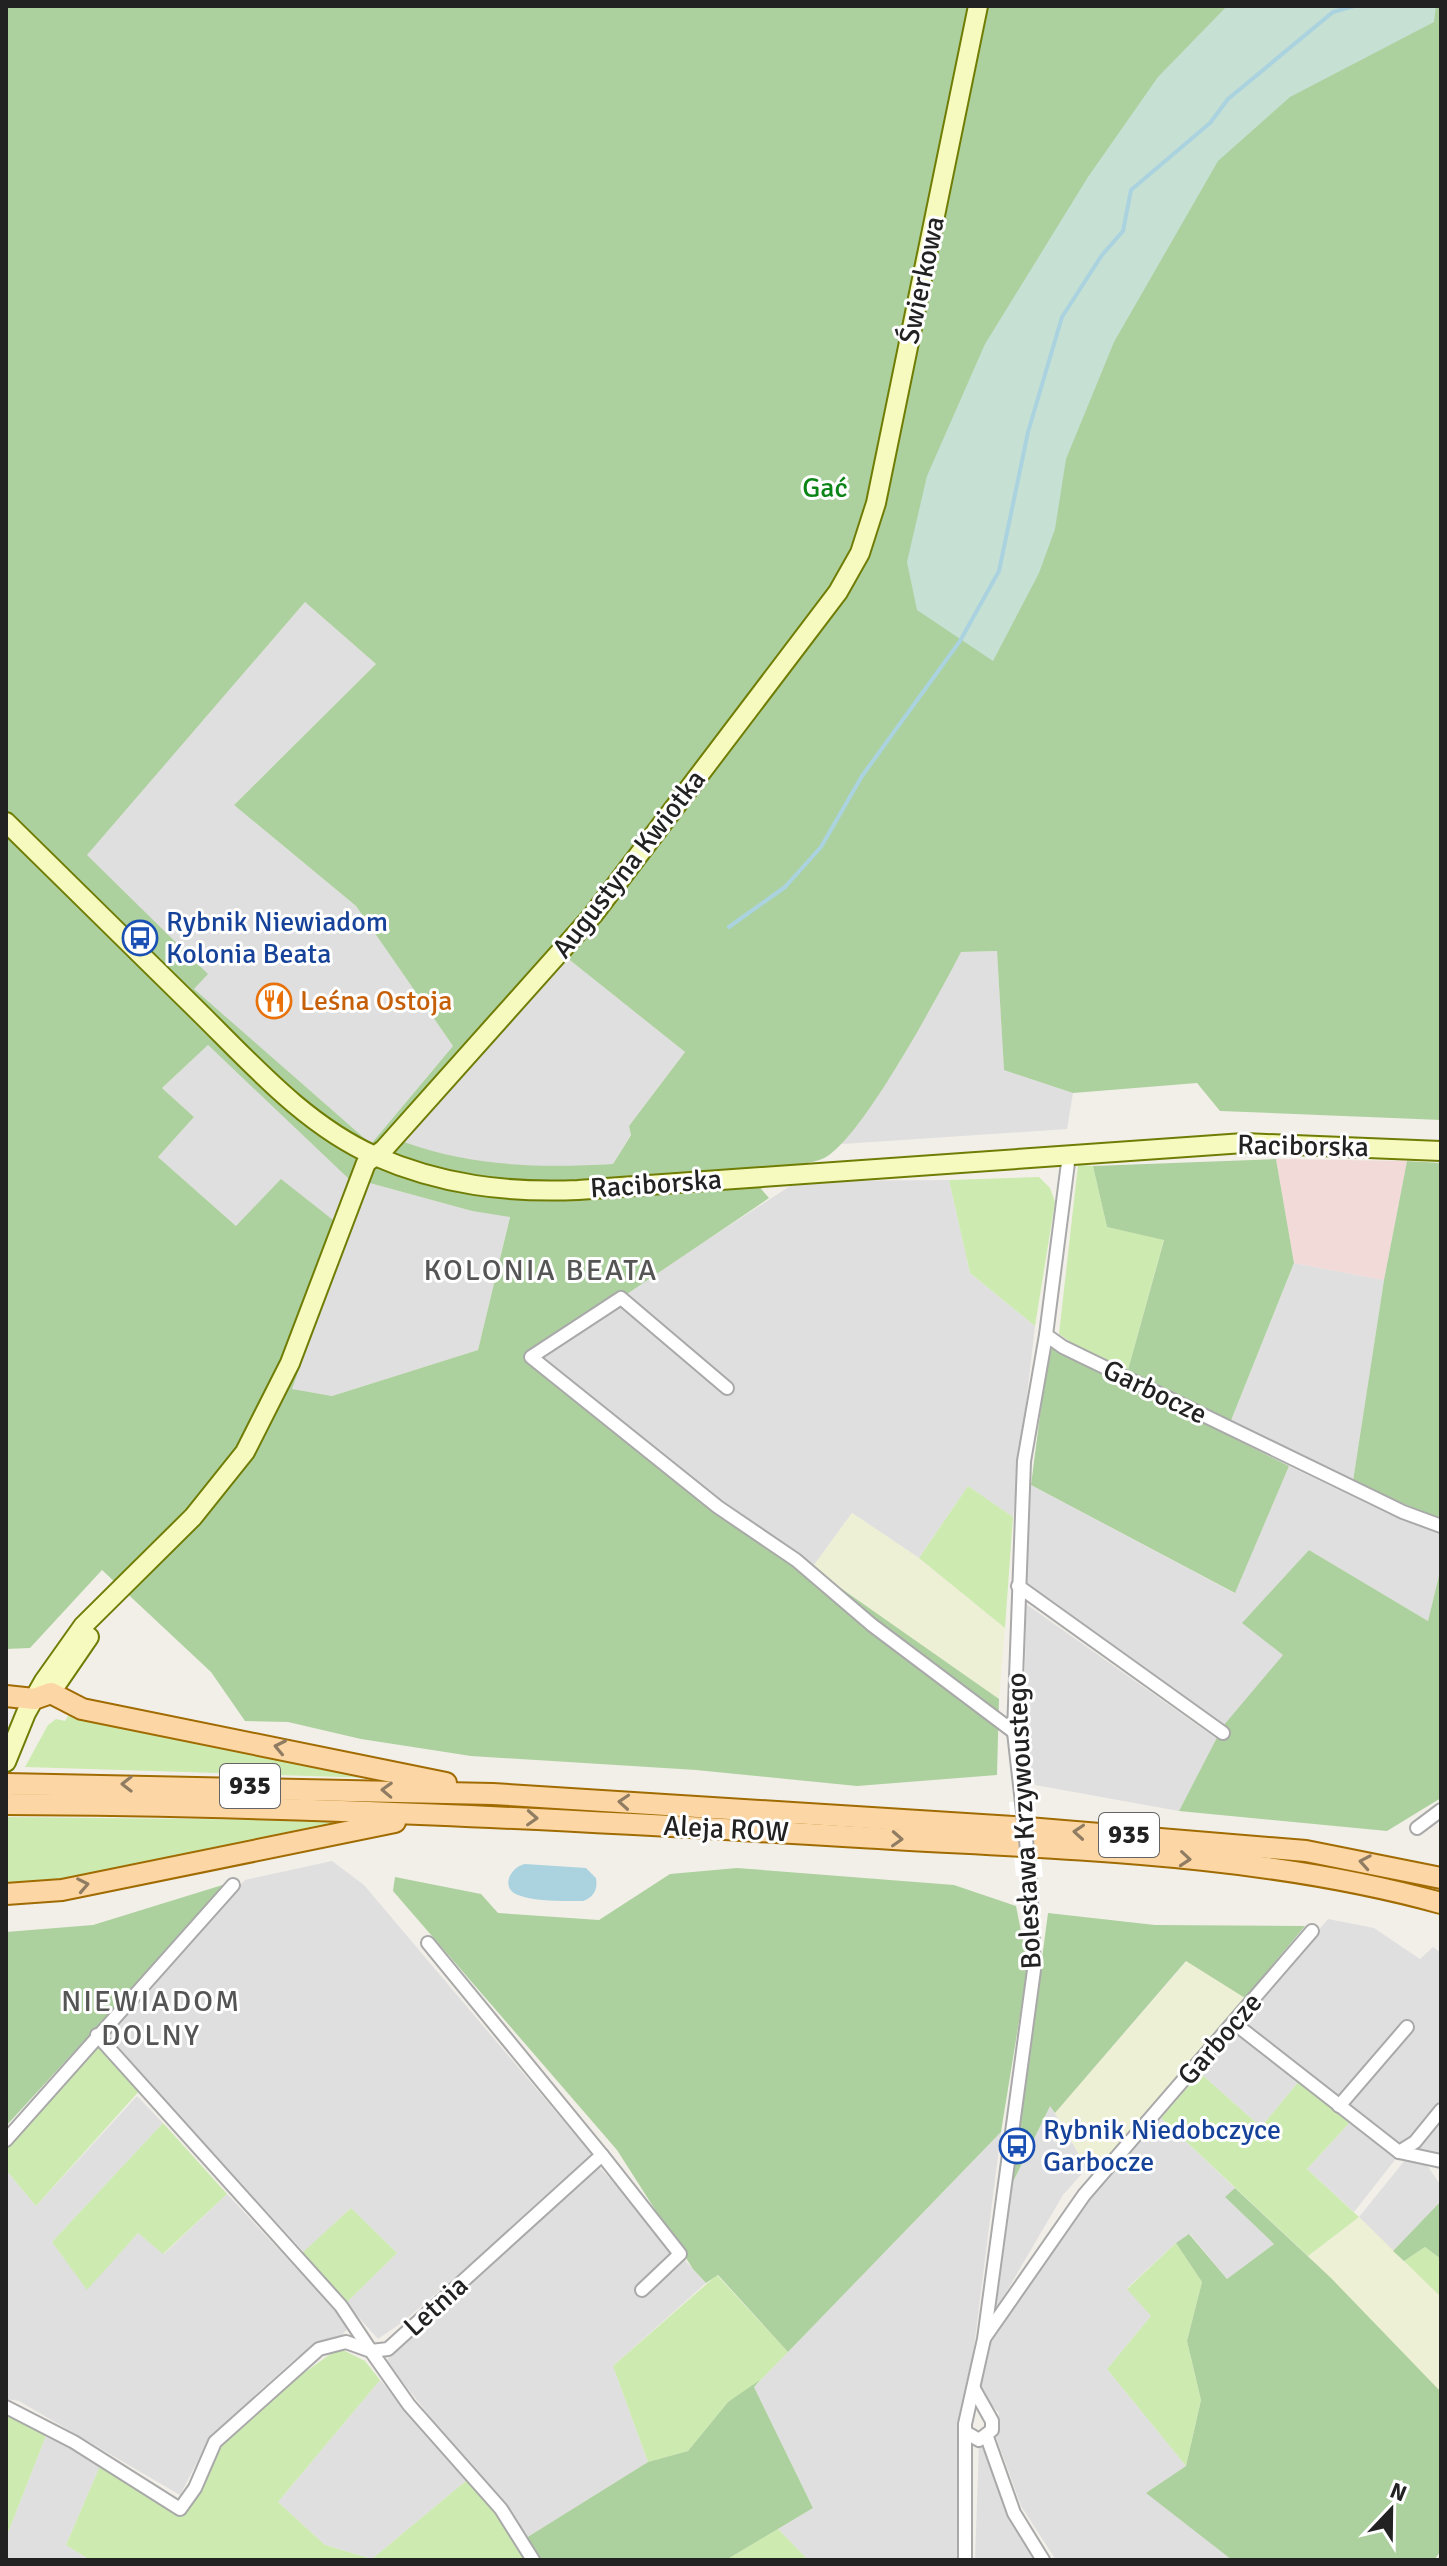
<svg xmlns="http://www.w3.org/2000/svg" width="1447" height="2566" font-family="Signika,sans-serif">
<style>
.residential{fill:#e0dfdf}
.commercial{fill:#f2dad9}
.farmland{fill:#eef0d5}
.grass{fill:#cdebb0}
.forest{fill:#add19e;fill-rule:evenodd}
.wetland{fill:#c6e0d4}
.water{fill:#aad3df}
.pier{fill:#fff}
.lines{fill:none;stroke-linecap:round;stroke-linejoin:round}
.stream{stroke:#aad3df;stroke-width:4}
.street-casing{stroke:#a9a9a9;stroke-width:16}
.secondary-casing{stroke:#707d05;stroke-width:22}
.primary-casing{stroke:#a06b00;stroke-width:24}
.street{stroke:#fff;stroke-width:12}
.secondary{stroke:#f7fabf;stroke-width:18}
.primary{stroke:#fcd6a4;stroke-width:20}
.street-bridge-casing{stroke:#a9a9a9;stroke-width:16;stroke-linecap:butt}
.street-bridge{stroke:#fff;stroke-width:12}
.oneway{stroke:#8f7c63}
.labels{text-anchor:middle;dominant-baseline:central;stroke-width:6;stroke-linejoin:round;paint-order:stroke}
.shield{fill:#fff;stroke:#646464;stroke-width:2}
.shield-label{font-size:26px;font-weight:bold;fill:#222}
.street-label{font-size:28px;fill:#222;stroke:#fff}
.park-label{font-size:28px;fill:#0c8416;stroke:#fff}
.transit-label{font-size:28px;fill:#164399;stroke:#fff;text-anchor:start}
.food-label{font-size:28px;fill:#c56008;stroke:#fff;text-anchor:start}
.neighbourhood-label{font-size:30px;letter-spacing:2px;fill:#555;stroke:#fff}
</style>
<rect width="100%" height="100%" fill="#f2efe9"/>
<g class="residential">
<polygon points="305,602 376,664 234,805 356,906 453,1046 371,1144 193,989 207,974 86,855"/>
<polygon points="997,951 1004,1069 1073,1093 1067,1129 842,1144 897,1066 960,952"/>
<polygon points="566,957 685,1052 629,1126 631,1134 613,1164 541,1168 495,1165 440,1155 403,1142"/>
<polygon points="208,1045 351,1180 333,1220 236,1226 158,1157 194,1117 162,1088"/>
<polygon points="949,1180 970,1273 1035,1326 1013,1517 968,1486 919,1558 852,1513 812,1568 793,1566 727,1521 525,1357 798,1181"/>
<polygon points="366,1182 472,1211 510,1216 478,1350 332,1396 291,1389"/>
<polygon points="1294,1263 1384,1280 1353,1481 1230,1423"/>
<polygon points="1289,1466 1388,1514 1441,1533 1441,1567 1428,1621 1309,1550 1243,1623 1284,1655 1223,1726 1025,1586 1031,1485 1234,1593"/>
<polygon points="1026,1604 1217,1739 1179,1811 1035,1785 1024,1734"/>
<polygon points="332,1861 364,1885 594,2157 404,2321 378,2339 346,2303 397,2253 351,2208 304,2252 104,2033 245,1880"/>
<polygon points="1328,1919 1374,1928 1420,1959 1433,1947 1441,1953 1441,2105 1416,2137 1399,2147 1345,2106 1414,2028 1406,2020 1344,2093 1333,2097 1239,2023"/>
<polygon points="1231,2032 1241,2034 1300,2080 1261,2127 1200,2073"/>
<polygon points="137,2096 163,2123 52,2242 87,2289 138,2233 164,2254 227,2194 350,2326 340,2337 319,2342 295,2359 211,2435 180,2495 19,2401 6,2399 6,2170 36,2206"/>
<polygon points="1050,2105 1087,2168 1063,2195 991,2318 1005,2199"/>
<polygon points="1441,2117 1441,2157 1418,2152 1415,2149"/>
<polygon points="1161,2118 1235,2188 1226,2198 1274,2244 1227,2279 1190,2234 1176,2243 1127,2288 1151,2316 1107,2369 1186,2466 1147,2493 1232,2560 1056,2560 1021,2506 995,2434 999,2413 987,2401 981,2386 987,2346 1080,2208"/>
<polygon points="1351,2121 1398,2156 1354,2212 1307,2169"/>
<polygon points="1001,2132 968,2395 963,2560 808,2560 778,2529 813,2508 754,2387"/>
<polygon points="1406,2159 1427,2165 1441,2186 1441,2201 1393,2251 1359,2217"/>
<polygon points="599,2167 706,2283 613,2366 648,2462 526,2538 386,2361 416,2329"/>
<polygon points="380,2380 467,2480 372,2559 325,2545 278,2502"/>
<polygon points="47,2433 100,2466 66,2545 90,2560 6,2560 6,2538"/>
<polygon points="985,2441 1004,2509 1040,2560 975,2560 979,2442"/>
</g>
<polygon class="commercial" points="1276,1159 1407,1161 1384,1280 1294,1263"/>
<g class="farmland">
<polygon points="852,1513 919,1558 1005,1628 999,1699 812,1568"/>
<polygon points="1187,1961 1245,1998 1095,2176 1087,2168 1055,2113"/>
<polygon points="1359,2217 1441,2297 1441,2393 1308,2256"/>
</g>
<g class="grass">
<polygon points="1078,1165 1093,1166 1107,1227 1164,1239 1128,1370 1078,1347 1059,1334"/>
<polygon points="1039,1177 1050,1188 1055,1202 1035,1326 970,1273 949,1180"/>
<polygon points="968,1486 1013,1517 1005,1628 919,1558"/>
<polygon points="70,1713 405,1779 25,1767 48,1725 56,1719 65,1721"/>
<polygon points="6,1817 367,1821 62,1882 6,1886"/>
<polygon points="96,2043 141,2089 36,2206 6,2170 6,2149"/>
<polygon points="1200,2073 1261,2127 1300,2080 1351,2121 1307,2169 1359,2217 1308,2256 1161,2118"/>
<polygon points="163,2123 227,2194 163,2254 138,2233 87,2290 52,2242"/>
<polygon points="351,2208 397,2253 346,2303 300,2255"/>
<polygon points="1176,2243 1202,2282 1187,2341 1201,2400 1186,2466 1107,2369 1151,2316 1127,2289"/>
<polygon points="1425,2247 1441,2259 1441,2297 1404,2261"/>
<polygon points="717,2275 788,2352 754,2387 728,2402 688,2451 648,2462 613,2366"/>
<polygon points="339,2348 365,2361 380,2380 278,2502 325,2545 372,2559 467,2480 500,2520 524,2560 90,2560 66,2545 100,2466 183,2517 224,2443 284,2387"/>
<polygon points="6,2413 47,2433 6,2538"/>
<polygon points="778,2529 808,2560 726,2560"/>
</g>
<g class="forest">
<path d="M6,6h1435v1114l-221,-9 -23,-28 -124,10 -69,-23 -7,-119 -36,1c-21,40 -102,193 -139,207 -19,8 -58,6 -79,9l26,30 -148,100 -96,59 202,164 65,45 20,2 187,131 -2,76 -140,11 -161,-16 -225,-14 -110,-17 -73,-17 -43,-1 -34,-49 -109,-102 -72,78 -24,1zM305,602l71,62 -142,141 122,101 97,140 -82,98 -177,-155 14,-15 -121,-119zM566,957l119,95 -56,74 2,9 -18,29c-73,4 -139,3 -209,-22zM208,1045l142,135 -17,40 -52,-41 -45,47 -78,-69 36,-40 -32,-29zM366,1182l106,29 38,6 -32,133 -146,46 -40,-7z"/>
<polygon points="1276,1159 1294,1263 1230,1423 1128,1370 1164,1240 1107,1227 1093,1166"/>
<polygon points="1407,1161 1441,1163 1441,1510 1438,1519 1353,1481 1384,1280"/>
<polygon points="1049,1345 1289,1466 1235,1593 1031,1485"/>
<polygon points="1309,1550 1428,1621 1441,1567 1441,1798 1387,1831 1179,1811 1223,1726 1283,1655 1242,1623"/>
<polygon points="737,1868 954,1885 1016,1906 1028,1966 1001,2132 788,2352 718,2275 706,2283 693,2269 617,2150 393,1891 395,1877 481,1894 498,1913 599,1920 670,1874"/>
<polygon points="229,1883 6,2126 6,1932 93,1925"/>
<polygon points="1048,1913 1155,1925 1305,1926 1245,1998 1186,1961 1055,2113 1050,2106 1012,2184"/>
<polygon points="1235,2188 1331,2278 1441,2392 1441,2551 1434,2560 1232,2560 1146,2493 1186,2466 1201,2400 1187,2341 1202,2282 1176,2243 1189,2234 1227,2279 1274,2244 1225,2197"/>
<polygon points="1441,2201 1441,2259 1425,2247 1404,2261 1393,2251"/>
<polygon points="760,2380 754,2387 813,2508 726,2560 542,2560 526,2538 648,2462 688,2451 728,2402"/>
</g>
<polygon class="wetland" points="1227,6 1436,6 1434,22 1290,97 1218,161 1114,342 1066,459 1055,529 1039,573 993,661 917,610 907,562 927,476 985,344 1088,177 1158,77"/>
<path class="water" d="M525,1864l61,4 10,10c2,11 -2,19 -13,23 -19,0 -48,1 -65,-6 -18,-7 -8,-28 7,-31z"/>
<polygon class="pier" points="1009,1802 1035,1803 1043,1877 1016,1876"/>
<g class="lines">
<polyline class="stream" points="729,927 785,887 821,847 862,776 960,641 999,571 1028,432 1062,317 1102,255 1123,231 1131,190 1210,123 1228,99 1333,12 1354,6"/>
<g class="street-casing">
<g id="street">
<polyline points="1046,1335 1063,1347 1403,1512 1441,1526"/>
<polyline points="727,1388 621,1298 531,1357 718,1507 796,1560 872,1625 1014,1732"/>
<polyline points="1018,1586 1223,1733"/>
<polyline points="1022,1803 1014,1732 1024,1461 1046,1335 1069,1155"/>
<polyline points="1417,1828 1441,1810"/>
<polyline points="1234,2023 1399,2152 1415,2142 1441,2110"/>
<polyline points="97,2035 341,2306 371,2351 388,2349 602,2155 428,1943"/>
<polyline points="1339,2106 1407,2027"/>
<polyline points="6,2140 233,1885"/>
<polyline points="1399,2152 1441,2161"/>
<polyline points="602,2155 680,2254 642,2290"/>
<polyline points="985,2337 1084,2195 1312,1931"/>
<polyline points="6,2407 74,2442 180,2509 195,2488 215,2442 319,2349 346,2342 371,2351 409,2405 501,2509 533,2560"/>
<polyline points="967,2433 979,2440 992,2430 992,2421 974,2389"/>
<polyline points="987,2437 1014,2513 1043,2560"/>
<polyline points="965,2560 965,2424 984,2339 1034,1970 1030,1877"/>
</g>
</g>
<g class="secondary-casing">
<g id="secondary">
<path d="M6,822c64,63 127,125 191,188 54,53 108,115 178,146 66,29 132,37 203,34l666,-47 197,8"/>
<polyline points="54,1688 89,1637"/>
<polyline points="6,1762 26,1713 44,1681 83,1626 193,1517 245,1452 290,1363 366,1163 384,1149 593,915 838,592 860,553 876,503 978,6"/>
</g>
</g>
<g class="primary-casing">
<g id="primary">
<polyline points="6,1696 34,1699 51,1693 82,1709 446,1783"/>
<polyline points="6,1784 493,1794 1028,1828 1306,1851 1441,1878"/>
<path d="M6,1804c285,1 569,16 854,33 193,12 393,14 581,66"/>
<polyline points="6,1894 62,1890 395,1822"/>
</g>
</g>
<use href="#street" class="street"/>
<use href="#secondary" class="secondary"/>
<use href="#primary" class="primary"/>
<g class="street-bridge-casing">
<polyline id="street-bridge" points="1022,1803 1030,1877"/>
</g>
<use href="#street-bridge" class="street-bridge"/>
</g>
<defs><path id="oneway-chevron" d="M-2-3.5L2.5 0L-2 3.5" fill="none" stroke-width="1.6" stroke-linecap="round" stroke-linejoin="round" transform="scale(2)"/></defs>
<g class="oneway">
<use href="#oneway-chevron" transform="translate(280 1747) rotate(-168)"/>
<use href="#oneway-chevron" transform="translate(127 1784) rotate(-180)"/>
<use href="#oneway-chevron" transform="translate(387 1790) rotate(-178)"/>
<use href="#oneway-chevron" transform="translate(624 1802) rotate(-176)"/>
<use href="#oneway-chevron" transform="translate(532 1818) rotate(3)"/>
<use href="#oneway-chevron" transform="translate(1079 1832) rotate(-176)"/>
<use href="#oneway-chevron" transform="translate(897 1839) rotate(3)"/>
<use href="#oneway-chevron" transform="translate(1185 1859) rotate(5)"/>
<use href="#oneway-chevron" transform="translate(1365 1862) rotate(-170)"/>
<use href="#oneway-chevron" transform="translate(83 1885) rotate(-11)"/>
</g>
<defs>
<g id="bus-ring" transform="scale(1.8)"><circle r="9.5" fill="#fff" stroke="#1a4fb4" stroke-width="1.5"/><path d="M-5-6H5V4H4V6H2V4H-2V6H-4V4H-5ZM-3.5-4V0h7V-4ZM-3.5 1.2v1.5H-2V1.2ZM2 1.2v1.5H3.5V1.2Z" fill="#1a4fb4"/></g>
<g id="restaurant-ring" transform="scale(1.8)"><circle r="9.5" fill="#fff" stroke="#e8710a" stroke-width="1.5"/><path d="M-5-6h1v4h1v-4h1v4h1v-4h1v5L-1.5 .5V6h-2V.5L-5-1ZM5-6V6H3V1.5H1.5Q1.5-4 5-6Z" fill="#e8710a"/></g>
</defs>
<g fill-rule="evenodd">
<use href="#bus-ring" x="140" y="938"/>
<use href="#restaurant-ring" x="274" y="1001"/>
<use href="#bus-ring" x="1017" y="2146"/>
</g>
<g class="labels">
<g class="shield">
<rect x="220" y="1764" width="60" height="44" rx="6"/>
<rect x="1099" y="1813" width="60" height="44" rx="6"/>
</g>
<g class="shield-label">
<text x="250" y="1786">935</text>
<text x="1129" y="1835">935</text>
</g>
<g class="street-label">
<text transform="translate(922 280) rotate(-78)">Świerkowa</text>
<text transform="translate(629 864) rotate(-52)">Augustyna Kwiotka</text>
<text transform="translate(1303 1146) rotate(1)">Raciborska</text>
<text transform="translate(656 1184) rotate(-4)">Raciborska</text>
<text transform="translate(1155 1392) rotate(26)">Garbocze</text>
<text transform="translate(1024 1821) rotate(-93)">Bolesława Krzywoustego</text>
<text transform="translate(726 1829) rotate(3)">Aleja ROW</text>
<text transform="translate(1220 2039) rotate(-49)">Garbocze</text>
<text transform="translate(436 2306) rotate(-42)">Letnia</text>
</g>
<g class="park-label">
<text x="825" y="488">Gać</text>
</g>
<g class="transit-label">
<text x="166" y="922">Rybnik Niewiadom<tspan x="166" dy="32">Kolonia Beata</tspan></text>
<text x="1043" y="2130">Rybnik Niedobczyce<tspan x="1043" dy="32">Garbocze</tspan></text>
</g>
<g class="food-label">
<text x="300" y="1001">Leśna Ostoja</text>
</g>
<g class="neighbourhood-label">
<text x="541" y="1270">KOLONIA BEATA</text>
<text x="151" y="2001">NIEWIADOM<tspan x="151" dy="34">DOLNY</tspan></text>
</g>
</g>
<rect width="1447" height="2566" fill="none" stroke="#222222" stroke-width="16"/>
<g transform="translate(1391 2510) rotate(22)" stroke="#ffffff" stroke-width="6" paint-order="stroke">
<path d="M0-6L14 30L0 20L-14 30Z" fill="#222222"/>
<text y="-12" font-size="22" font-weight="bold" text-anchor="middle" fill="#222222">N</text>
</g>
</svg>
